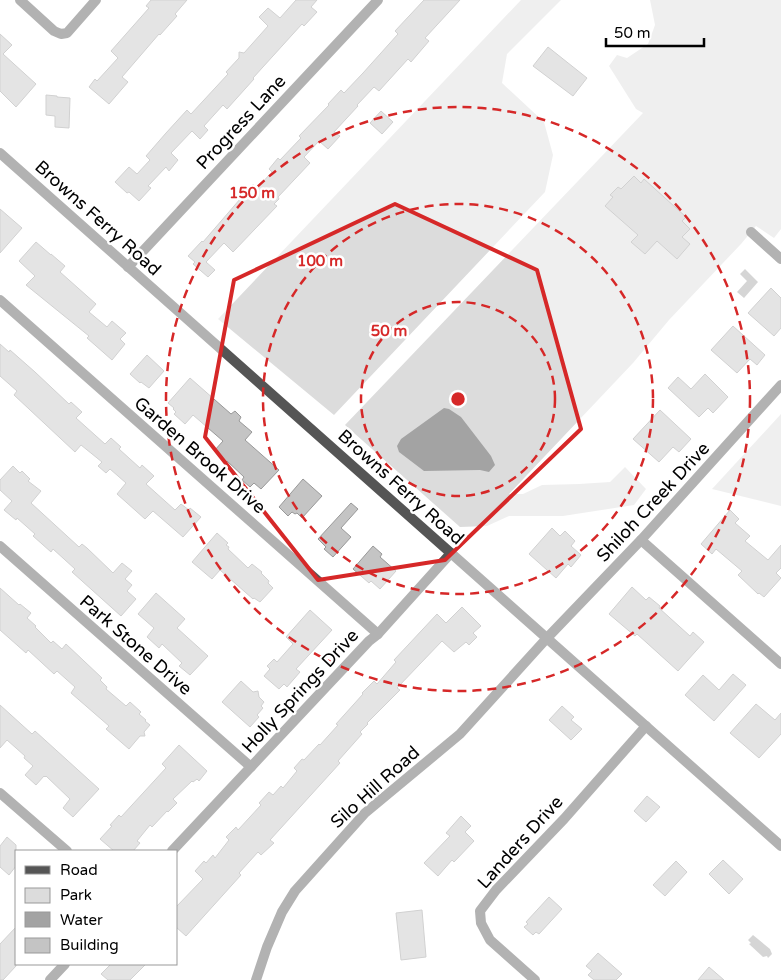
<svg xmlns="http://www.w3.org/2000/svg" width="781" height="980" font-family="'Varela Round',sans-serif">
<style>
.green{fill:#dcdcdc}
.water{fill:#a3a3a3}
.building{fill:#c4c4c4;stroke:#999}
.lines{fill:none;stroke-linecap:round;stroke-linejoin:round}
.minor{stroke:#555;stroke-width:10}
.tertiary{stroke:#555;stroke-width:10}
.marked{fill:none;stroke:#d62828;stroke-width:4;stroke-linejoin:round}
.ring{fill:none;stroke:#d62828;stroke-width:2.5;stroke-dasharray:9 6}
.labels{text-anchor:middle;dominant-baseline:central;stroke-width:5;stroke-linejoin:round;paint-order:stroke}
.street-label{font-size:18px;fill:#000;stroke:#fff}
.centre{fill:#d62828;stroke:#fff;stroke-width:2.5}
.ring-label{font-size:15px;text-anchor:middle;font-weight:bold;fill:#d62828;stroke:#fff;stroke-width:5;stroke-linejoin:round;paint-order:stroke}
</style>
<rect width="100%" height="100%" fill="#fff"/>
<g class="green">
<polygon points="521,0 561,0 507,54 502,83 544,122 553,155 545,192 334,415 218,319"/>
<polygon points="650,0 781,0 781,229 774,238 756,226 741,244 669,320 633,363 509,494 523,494 542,485 579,484 610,482 625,467 646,489 634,505 563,516 509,516 487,526 460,527 345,425 643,113 636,109 609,66 617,55 627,58 648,44 655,25"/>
<polygon points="781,414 781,506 712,489"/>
</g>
<g class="water">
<polygon points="745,269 758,282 744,298 737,292 747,281 740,274"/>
<polygon points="444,408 449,409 461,417 491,456 495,465 489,472 480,470 424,471 399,452 397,446 401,439"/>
<polygon points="753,935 770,949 772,954 768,958 767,956 763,957 749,944 751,943 748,940"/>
</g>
<g class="building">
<polygon points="151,0 187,0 175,14 177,16 160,35 159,34 122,77 128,82 109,104 89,87 95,79 97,81 118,58 111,51 149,8 146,6"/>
<polygon points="296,0 317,0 311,7 317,12 304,26 302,24 253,78 254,79 227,109 223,105 204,126 208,130 200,139 192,131 171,153 178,160 169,171 166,167 148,186 151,188 139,201 129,192 127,193 115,182 129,167 137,174 150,160 146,156 166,133 187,110 191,114 228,74 226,72 239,58 239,52 244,53 268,26 259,17 268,8 280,18"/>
<polygon points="424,0 460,0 425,38 429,41 411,62 408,59 379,91 374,87 357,105 358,106 334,132 340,136 328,149 319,141 304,157 310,163 278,197 279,199 274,204 277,206 233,252 224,243 206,262 215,270 208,277 193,264 195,262 188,256 202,241 203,242 253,184 257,188 272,172 269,169 278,158 280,160 301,138 299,136 329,105 328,104 341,90 344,93 363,73 398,34 395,31"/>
<polygon points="0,34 12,45 3,54 36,84 16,107 0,91"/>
<polygon points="548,47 587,78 573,96 533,66"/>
<polygon points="46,95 57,96 57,97 70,98 69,128 55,127 55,116 46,115"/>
<polygon points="381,111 393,122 382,134 370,123"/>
<polygon points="634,176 641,183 644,179 686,217 682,221 690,229 682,237 690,244 677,259 657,241 645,254 631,242 638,235 605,206 613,197 610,195 618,187 621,189"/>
<polygon points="0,209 22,228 0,253"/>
<polygon points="36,242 51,255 51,254 65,266 60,272 96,304 89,312 107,327 112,321 126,333 120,339 125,344 112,360 87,338 89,336 26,285 35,276 19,261"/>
<polygon points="771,288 781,298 781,328 774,336 748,313"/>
<polygon points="733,326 765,355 757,365 750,359 737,373 711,350"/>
<polygon points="0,344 9,352 10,350 35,372 69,404 71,402 82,412 76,418 105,444 111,438 121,447 119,449 140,468 142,465 154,476 146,484 175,510 181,504 189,510 190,508 201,517 183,537 153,511 145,519 117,494 126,483 110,469 106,473 98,466 102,462 81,445 75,452 14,395 17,391 0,376"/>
<polygon points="147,355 164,371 149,388 141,382 140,383 130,374"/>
<polygon points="705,374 728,397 713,413 708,408 699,417 668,388 678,377 691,389"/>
<polygon points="190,378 231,414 235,411 241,417 239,421 252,432 245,440 279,470 261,489 254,483 250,487 242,480 244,477 227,461 226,462 214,451 223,441 193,415 185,424 174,414 176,412 173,409 174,408 168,403"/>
<polygon points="660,410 691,439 679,452 673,447 659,462 633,439"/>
<polygon points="13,466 20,473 22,471 30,479 28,481 41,491 31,503 79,547 82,544 87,548 113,573 122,563 132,571 125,579 132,585 127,591 136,599 121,616 72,572 75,569 53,549 51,552 33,536 35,534 17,518 16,520 4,510 12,501 0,490 0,480"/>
<polygon points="303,479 322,496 302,518 297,513 295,514 292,512 288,516 279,507"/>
<polygon points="351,503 358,509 341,528 351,537 333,557 324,549 326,547 318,539"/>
<polygon points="730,510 739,519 735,523 750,536 745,541 768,560 781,545 781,568 776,573 781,578 764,597 759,593 758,594 738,575 742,571 716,549 712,554 701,544"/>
<polygon points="552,528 560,536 565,531 575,541 571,546 581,555 571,567 568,564 556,578 529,554"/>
<polygon points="217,533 228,543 226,545 229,547 228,549 248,568 252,564 262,572 261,573 269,581 268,583 273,588 260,602 254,598 253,599 220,570 212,579 192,562"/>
<polygon points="373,546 382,554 380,557 396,571 380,589 371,581 369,583 353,569"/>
<polygon points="632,587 646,600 649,597 660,606 659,608 690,636 693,632 704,642 678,671 637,634 635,636 609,614"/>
<polygon points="0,588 19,605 20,604 31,613 27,618 36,626 35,627 51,643 53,641 62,649 66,644 102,678 100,680 107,687 106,689 126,706 130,702 141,712 139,714 146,720 145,721 150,725 144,732 145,736 140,736 129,749 106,729 109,726 71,693 75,687 57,671 54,674 28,650 26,653 0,630"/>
<polygon points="156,593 185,619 177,628 208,656 190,675 179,666 182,663 162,644 159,648 147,637 154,628 138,614"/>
<polygon points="462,607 481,626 473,633 477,637 469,645 466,642 454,652 442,641 397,688 400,690 367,723 368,724 360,732 362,734 338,761 340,763 270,840 274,843 261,855 258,852 239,873 241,875 186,936 176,927 176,907 203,879 195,871 204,861 206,863 213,855 215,858 229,840 226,837 236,827 238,830 261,805 259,803 269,792 273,795 281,786 283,788 297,771 294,768 302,759 304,760 319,744 320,745 338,725 336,724 363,694 362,693 374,681 377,684 396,662 394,660 437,614 446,623"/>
<polygon points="310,610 332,630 296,669 300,672 287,687 284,684 279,689 264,676 270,669 267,666 274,659 277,662 293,644 286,637"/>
<polygon points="733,674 746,685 714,721 685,695 703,675 719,690"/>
<polygon points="241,681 253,692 258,691 259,697 264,702 261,706 263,708 257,715 259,717 250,727 222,702"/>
<polygon points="756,704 775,720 781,713 781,734 759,758 730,733"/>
<polygon points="0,705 32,734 35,731 99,789 73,817 63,808 70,799 46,776 45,777 44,776 36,785 25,775 33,766 24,758 25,756 7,740 0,748"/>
<polygon points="562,706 574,717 571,720 582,729 571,740 549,720"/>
<polygon points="179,745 207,771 199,781 197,779 193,782 192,781 173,799 177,803 168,812 167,811 152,827 150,825 137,841 140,843 133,851 114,851 100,839 112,826 110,825 119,815 121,817 166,768 162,764"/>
<polygon points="647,796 660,807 646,822 634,811"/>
<polygon points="461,816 471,826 465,832 474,841 454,862 452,860 438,876 424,863 450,836 446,833"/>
<polygon points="7,837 16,845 16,866 9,875 0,867 0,846"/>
<polygon points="723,860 743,879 729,894 709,874"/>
<polygon points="676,861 687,872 665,896 653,885"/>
<polygon points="549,897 562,909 539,934 536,932 533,935 524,927 528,924 526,922"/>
<polygon points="422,910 426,957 401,960 396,913"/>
<polygon points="16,927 16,966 3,980 0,980 0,944"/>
<polygon points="598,953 622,974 616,980 594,980 588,975 592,971 586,966"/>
<polygon points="111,964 146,964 130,980 108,980 101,974"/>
<polygon points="709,967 724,980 698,980"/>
</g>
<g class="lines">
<g class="minor">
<polyline points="20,0 54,31 61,34 67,33 96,0"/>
<polyline points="751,232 781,259"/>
<polyline points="128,267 378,0"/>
<polyline points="0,300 378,634"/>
<polyline points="641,540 781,664"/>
<polyline points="0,546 251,767"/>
<polyline points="0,793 67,851"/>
<polyline points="172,851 369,641 378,634 451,553"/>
<polyline points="50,980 65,964"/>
<polyline points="256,980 267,947 282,912 295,891 365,813 460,734 547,638 641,540 781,385"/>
<polyline points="535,980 490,940 481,923 480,911 496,890 564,819 646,726"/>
</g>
<polyline class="tertiary" points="0,153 781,846"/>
</g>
<path d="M0 0H781V980H0ZM395,204l142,66 44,159 -136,131 -127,20 -113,-143 29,-157z" fill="#fff" fill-opacity=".55" fill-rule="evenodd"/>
<path class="marked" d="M395,204l142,66 44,159 -136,131 -127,20 -113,-143 29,-157z"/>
<g class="ring">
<circle cx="458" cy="399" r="97"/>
<circle cx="458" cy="399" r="195"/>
<circle cx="458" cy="399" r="292"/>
</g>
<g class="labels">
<g class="street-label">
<text transform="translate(241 122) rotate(-47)">Progress Lane</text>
<text transform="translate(98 218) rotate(42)">Browns Ferry Road</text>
<text transform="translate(200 455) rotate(41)">Garden Brook Drive</text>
<text transform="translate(401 487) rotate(42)">Browns Ferry Road</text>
<text transform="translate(653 502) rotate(-47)">Shiloh Creek Drive</text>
<text transform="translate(136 645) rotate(41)">Park Stone Drive</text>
<text transform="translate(300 691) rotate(-47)">Holly Springs Drive</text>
<text transform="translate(375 787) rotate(-42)">Silo Hill Road</text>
<text transform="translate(520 842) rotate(-48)">Landers Drive</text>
</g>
</g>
<circle cx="458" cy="399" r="8" class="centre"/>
<g class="ring-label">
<text x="252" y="198">150 m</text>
<text x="320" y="266">100 m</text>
<text x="389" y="336">50 m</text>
</g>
<rect x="15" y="850" width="162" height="115" fill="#ffffff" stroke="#999999"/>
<rect x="25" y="866" width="25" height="8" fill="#555555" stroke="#999999"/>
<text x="60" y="875" font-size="15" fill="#000000">Road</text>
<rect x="25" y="888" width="25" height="15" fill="#dcdcdc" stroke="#999999"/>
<text x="60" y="900" font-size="15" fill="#000000">Park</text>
<rect x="25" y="912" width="25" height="15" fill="#a3a3a3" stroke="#999999"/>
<text x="60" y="925" font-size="15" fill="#000000">Water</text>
<rect x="25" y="938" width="25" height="15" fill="#c4c4c4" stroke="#999999"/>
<text x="60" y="950" font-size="15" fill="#000000">Building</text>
<path d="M606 38v8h98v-8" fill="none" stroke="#000000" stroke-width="2.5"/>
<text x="614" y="38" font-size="15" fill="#000000" stroke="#ffffff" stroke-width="4" paint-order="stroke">50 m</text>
</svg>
